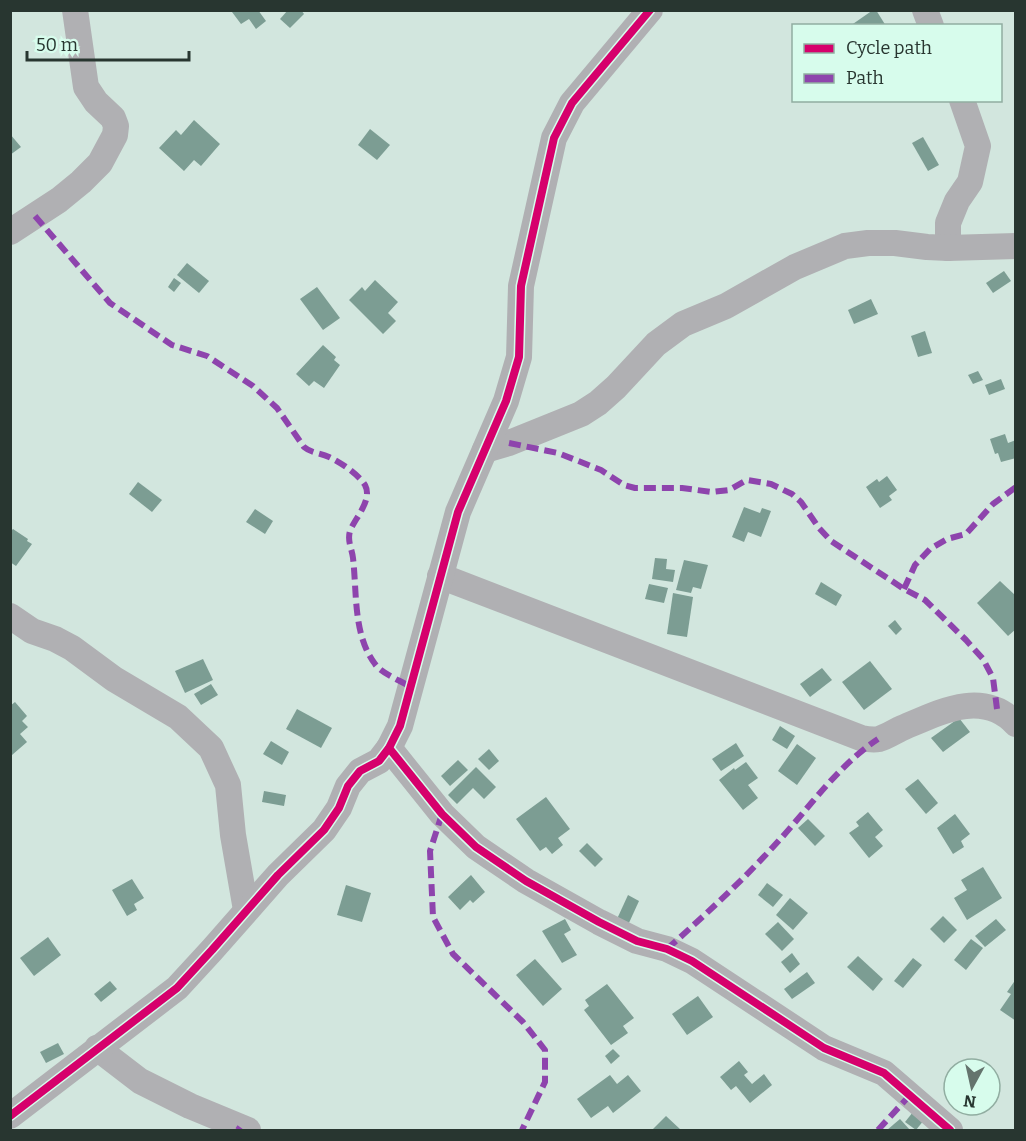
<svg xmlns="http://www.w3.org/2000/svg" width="1026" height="1141" font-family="Bitter,serif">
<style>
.building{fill:#7c9d93}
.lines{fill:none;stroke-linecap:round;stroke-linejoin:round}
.minor{stroke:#b0b0b3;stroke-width:26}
.quiet{stroke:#8e44ad;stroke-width:6;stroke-dasharray:12 6;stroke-linecap:butt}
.cycleway-casing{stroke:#d7fcec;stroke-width:11}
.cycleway{stroke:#d6006c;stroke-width:8}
</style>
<rect width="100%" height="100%" fill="#d2e6de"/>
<g class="building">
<polygon points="233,10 258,10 266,21 256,29 249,19 241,24 232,12"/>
<polygon points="288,10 301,10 304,14 290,28 280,19"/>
<polygon points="873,10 876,10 886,26 850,26"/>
<polygon points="194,120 220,144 201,166 194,160 184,171 159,148 176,130 181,135"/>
<polygon points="370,129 390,145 377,160 358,145"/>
<polygon points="10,134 21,147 10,155"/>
<polygon points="923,137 939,165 928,171 912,143"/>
<polygon points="187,263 209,281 199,293 177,275"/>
<polygon points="1004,271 1011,281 993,293 986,283"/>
<polygon points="174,278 181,283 174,292 168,287"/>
<polygon points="375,280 398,302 388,313 396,321 383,334 349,300 362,287 365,291"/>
<polygon points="317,287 340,318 323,330 300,299"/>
<polygon points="871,299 878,314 854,324 848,310"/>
<polygon points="925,331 932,353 918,357 911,336"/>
<polygon points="323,345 336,357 334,360 340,365 324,388 314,381 309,386 296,374"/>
<polygon points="978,371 983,380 973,384 968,375"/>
<polygon points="1001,379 1005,389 989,395 985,385"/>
<polygon points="1005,434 1008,443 1016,440 1016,458 1001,462 998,453 995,454 990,439"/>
<polygon points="887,476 897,490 889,496 892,500 880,508 866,487 877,479 879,482"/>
<polygon points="138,482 162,500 152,512 129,494"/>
<polygon points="744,507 760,513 762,508 771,511 761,537 748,532 744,542 732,537"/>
<polygon points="255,509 273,521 265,534 246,522"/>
<polygon points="13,529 28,539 27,541 32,544 16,566 10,562 10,532"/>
<polygon points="655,558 667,559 666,569 675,570 673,582 652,579"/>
<polygon points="684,560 708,565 701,589 693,587 691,593 676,590"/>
<polygon points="1000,581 1016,596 1016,629 1008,636 977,603"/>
<polygon points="821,582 842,595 836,606 815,594"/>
<polygon points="649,584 668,588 664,603 645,599"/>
<polygon points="673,593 693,597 687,637 667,634"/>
<polygon points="895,620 902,629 896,635 888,626"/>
<polygon points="203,659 213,680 185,693 175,671"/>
<polygon points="870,661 892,689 864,710 842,682"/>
<polygon points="822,668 832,680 810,697 800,684"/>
<polygon points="211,684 218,695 201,705 194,694"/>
<polygon points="15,702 27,716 22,721 28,727 20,734 27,742 12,755 10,706"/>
<polygon points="297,709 332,728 321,748 286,729"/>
<polygon points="959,718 970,732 943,752 931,738"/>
<polygon points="780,726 795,736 787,749 772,740"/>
<polygon points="271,741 289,752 282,765 263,754"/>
<polygon points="736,743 744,756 721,771 712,759"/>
<polygon points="797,744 816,758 797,785 778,771"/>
<polygon points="489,749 499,761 489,770 478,759"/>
<polygon points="458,760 468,770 450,786 441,776"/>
<polygon points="746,762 758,778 748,785 758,798 743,810 719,780 734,768 735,770"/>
<polygon points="476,767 496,787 484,799 473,788 457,804 448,795"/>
<polygon points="918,779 938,803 926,814 905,789"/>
<polygon points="264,791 286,795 284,806 262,802"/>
<polygon points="546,797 570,829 558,838 563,845 552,854 546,847 540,851 516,819"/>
<polygon points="868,812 883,830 875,837 883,846 869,858 849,833 859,826 856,822"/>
<polygon points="955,814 970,834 961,841 964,847 953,854 937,828"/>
<polygon points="808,819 825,836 815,846 798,828"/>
<polygon points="587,843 603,859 595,867 579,851"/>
<polygon points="983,867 1002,898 967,920 954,898 967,890 961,880"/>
<polygon points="471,875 485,892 473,903 470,900 460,910 448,897"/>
<polygon points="132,879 144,898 134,904 137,910 127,916 112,890"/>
<polygon points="767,883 783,895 773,907 758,895"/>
<polygon points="346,885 371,893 362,922 337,915"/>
<polygon points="628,895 639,901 628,925 617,919"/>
<polygon points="790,898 808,913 793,930 776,915"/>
<polygon points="943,916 957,930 944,943 930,929"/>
<polygon points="565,919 571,930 564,934 577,955 562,963 542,931"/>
<polygon points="996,919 1006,930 985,947 975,936"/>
<polygon points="778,922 794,939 782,951 765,934"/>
<polygon points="48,937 61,955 34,976 20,958"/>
<polygon points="971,939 983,948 966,970 954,960"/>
<polygon points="792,953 800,964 790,973 781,962"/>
<polygon points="858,956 883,979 873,991 847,967"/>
<polygon points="913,958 922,965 903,988 894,981"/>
<polygon points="535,959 562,989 543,1006 516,975"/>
<polygon points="807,972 815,983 792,999 784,989"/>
<polygon points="1016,979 1016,1021 1000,1010 1011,994 1007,992"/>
<polygon points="110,981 117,989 101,1002 94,994"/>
<polygon points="607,984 634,1018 623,1026 628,1033 611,1045 584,1010 589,1006 585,1000"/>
<polygon points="698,996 713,1017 687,1035 672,1014"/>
<polygon points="58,1043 64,1054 46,1063 40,1052"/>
<polygon points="613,1049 620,1056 611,1064 605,1056"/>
<polygon points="739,1061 748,1072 744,1075 752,1084 764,1074 772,1085 750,1103 736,1086 731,1090 720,1077"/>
<polygon points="610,1075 617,1084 628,1075 641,1091 613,1113 608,1106 591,1118 577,1099"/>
<polygon points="917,1107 928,1115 916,1130 905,1122"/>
<polygon points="666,1116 681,1130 652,1130"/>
<polygon points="900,1119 910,1130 887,1130"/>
</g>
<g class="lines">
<g class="minor">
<polyline points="925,10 931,26"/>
<polyline points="10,232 59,200 81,182 100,163 115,135 116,126 113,118 96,102 86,87 75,10"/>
<polyline points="948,248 948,223 957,201 970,182 978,146 962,100"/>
<polyline points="485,450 509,443 581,414 598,403 616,387 656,344 683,324 726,306 795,267 845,246 868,243 895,243 927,247 948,248 1016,246"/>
<path d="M440,576l421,162c5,1 13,2 18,1 7,-2 15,-7 21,-10 38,-16 82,-41 116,-5"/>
<polyline points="10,616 32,631 55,639 72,648 114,679 178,717 211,748 228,785 233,835 246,910"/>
<polyline points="389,748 442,814 476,847 526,881 599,922 637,941 667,949 692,961 824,1048 884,1073 950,1130"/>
<polyline points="97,1048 140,1081 190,1106 248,1130"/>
<polyline points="10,1116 177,988 212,950 278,875 324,830 339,808 348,786 360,771 379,761 389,748 400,726 458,512 506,401 519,357 521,286 554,138 572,103 650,10"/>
</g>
<g class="quiet">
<path d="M35,216l75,87 62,42 35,11 46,30 24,22 27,39c7,6 16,6 25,10 11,5 29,17 36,28 8,15 -10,33 -15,46 -3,10 2,18 3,27 4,35 0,77 22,106 6,9 24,16 34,22"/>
<polyline points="509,443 558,453 601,470 624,485 635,488 682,488 712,492 729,490 747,480 771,484 792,494 801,502 819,528 831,541 904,589 925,600 966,640 983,659 993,678 997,709"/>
<polyline points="904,589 915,565 930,549 947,539 966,534 993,504 1016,487"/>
<polyline points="442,814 430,851 433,917 453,954 523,1022 545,1050 545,1082 522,1130"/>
<path d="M667,949c37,-33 73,-66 106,-102 34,-36 64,-81 105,-108"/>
<polyline points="238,1130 240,1127"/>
<polyline points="878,1130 910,1095"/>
</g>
<g class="cycleway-casing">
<g id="cycleway">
<polyline points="389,748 442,814 476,847 526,881 599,922 637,941 667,949 692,961 824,1048 884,1073 950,1130"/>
<polyline points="10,1116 177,988 212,950 278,875 324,830 339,808 348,786 360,771 379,761 389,748 400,726 458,512 506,401 519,357 521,286 554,138 572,103 650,10"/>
</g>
</g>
<use href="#cycleway" class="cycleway"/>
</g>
<rect width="1026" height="1141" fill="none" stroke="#283630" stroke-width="24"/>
<rect x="792" y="24" width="210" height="78" fill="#d7fcec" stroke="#91ada1" stroke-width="1.5"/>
<rect x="804" y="44" width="30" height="9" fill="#d6006c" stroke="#91ada1" stroke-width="1.5"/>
<text x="846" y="54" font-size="18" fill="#283630">Cycle path</text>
<rect x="804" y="74" width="30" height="9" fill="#8e44ad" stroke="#91ada1" stroke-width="1.5"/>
<text x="846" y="84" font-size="18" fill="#283630">Path</text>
<g transform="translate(972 1087) rotate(188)"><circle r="28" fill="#d7fcec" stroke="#91ada1" stroke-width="1.5"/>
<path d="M0-4.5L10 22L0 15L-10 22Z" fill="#64746d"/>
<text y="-9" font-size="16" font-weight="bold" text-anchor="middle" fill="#283630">N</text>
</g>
<path d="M27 51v9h162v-9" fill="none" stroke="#283630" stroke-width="3"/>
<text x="36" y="51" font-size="18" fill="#283630" stroke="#d7fcec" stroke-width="4.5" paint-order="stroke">50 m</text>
</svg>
